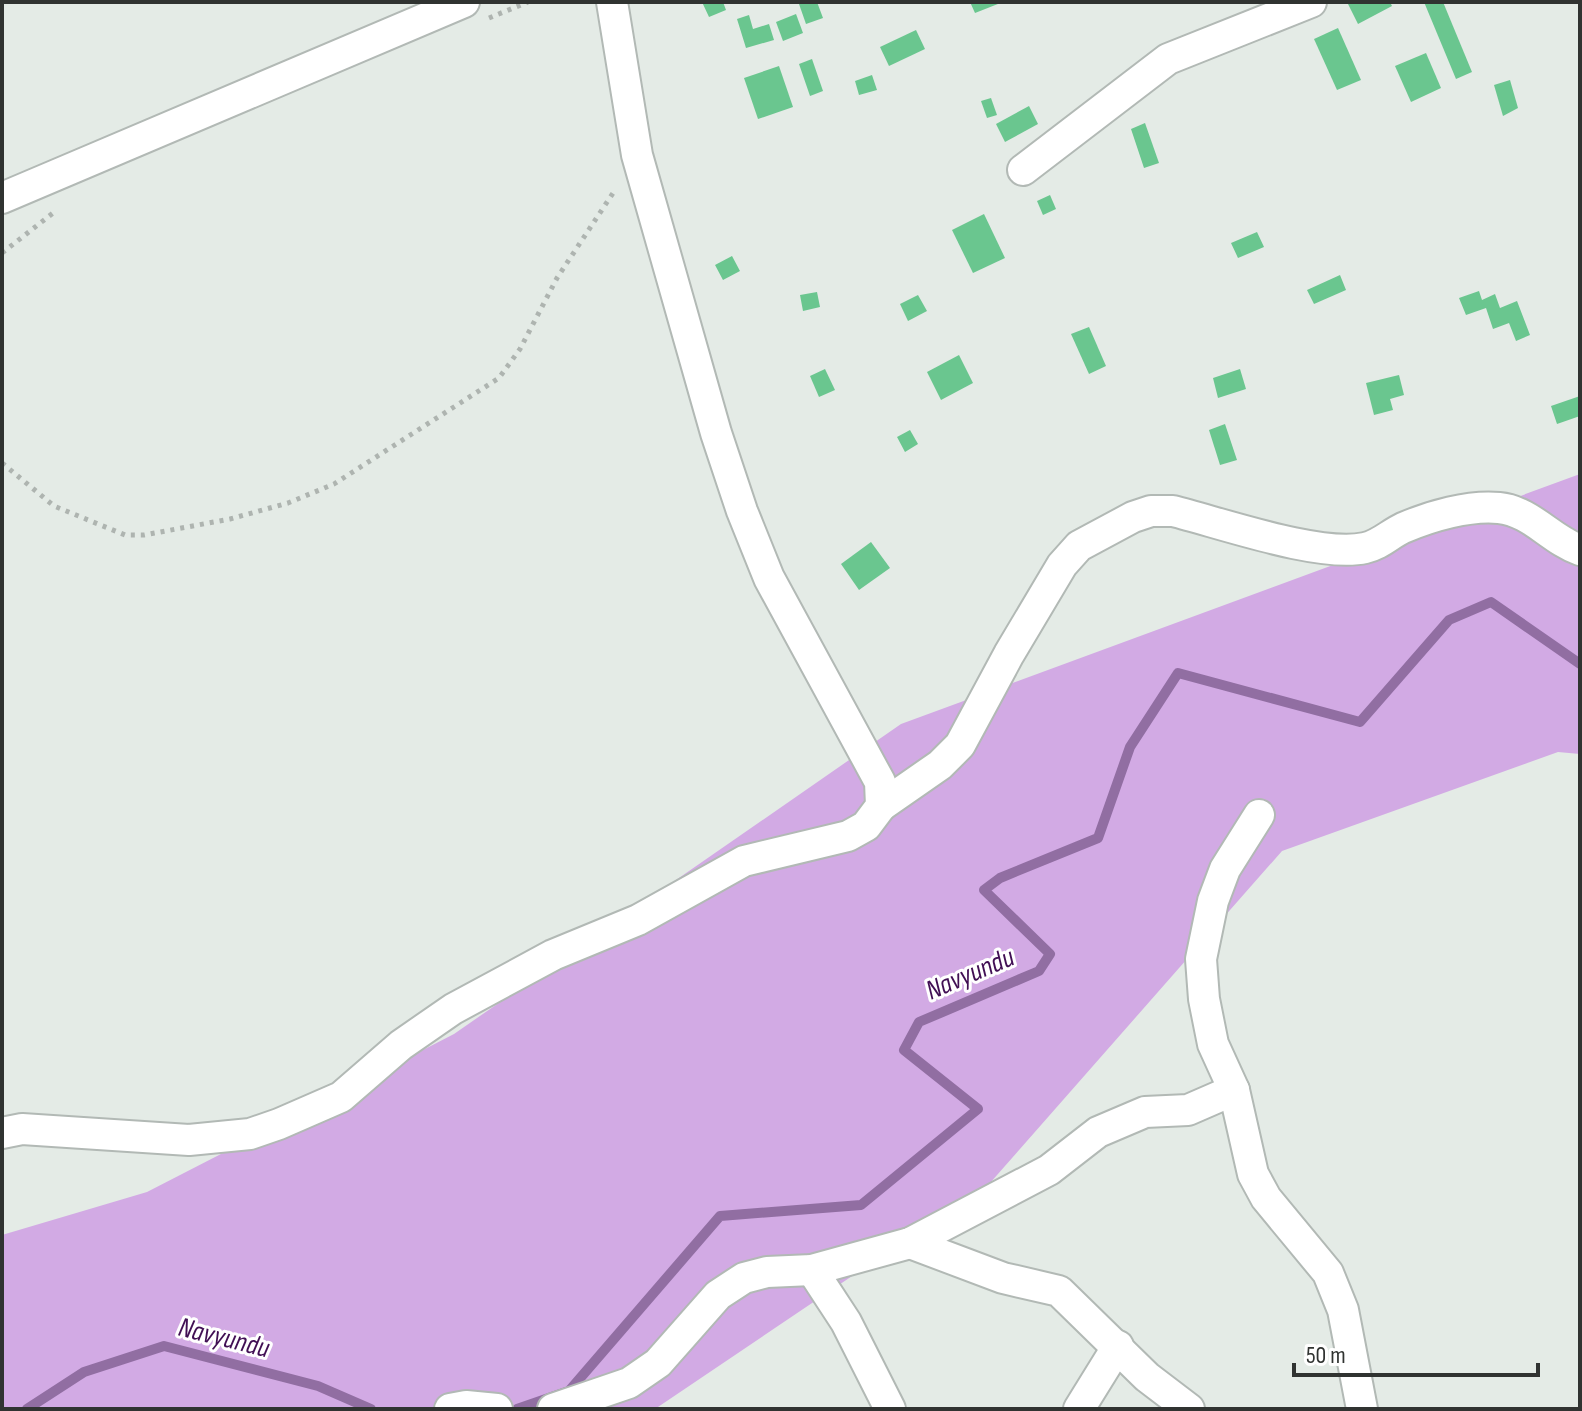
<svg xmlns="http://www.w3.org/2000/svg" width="1582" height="1411" font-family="'Sofia Sans Condensed',sans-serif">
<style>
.green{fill:#d2aae4}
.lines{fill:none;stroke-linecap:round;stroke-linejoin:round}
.stream{stroke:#916ea2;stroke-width:10}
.building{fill:#6ac68f}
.minor-casing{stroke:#b2b9b5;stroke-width:34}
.path{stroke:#aeb4b0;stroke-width:5;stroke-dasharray:4 6;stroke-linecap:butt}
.minor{stroke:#fff;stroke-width:30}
.labels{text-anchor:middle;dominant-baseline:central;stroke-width:6;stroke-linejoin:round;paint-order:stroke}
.water-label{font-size:28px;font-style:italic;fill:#410f54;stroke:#fff}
</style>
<rect width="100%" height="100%" fill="#e4ebe6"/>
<polygon class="green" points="1580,474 1580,754 1558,752 1282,851 990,1183 655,1409 2,1409 2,1235 147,1192 454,1034 901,724"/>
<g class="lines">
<g class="stream">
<polyline points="27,1409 84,1372 164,1346 318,1386 371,1409"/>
<polyline points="517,1409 569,1391 720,1216 861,1205 978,1109 904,1050 919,1022 1039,971 1050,954 984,890 1000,878 1098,838 1130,747 1178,673 1360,722 1449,620 1491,602 1580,664"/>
</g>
</g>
<g class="building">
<polygon points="702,2 723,2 726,10 709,17"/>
<polygon points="804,2 817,2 823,18 806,24 799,4"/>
<polygon points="970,2 1003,2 975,13"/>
<polygon points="1347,2 1390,2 1392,6 1358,24"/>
<polygon points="1424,2 1443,2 1472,72 1456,79"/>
<polygon points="796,14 803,33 783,41 776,22"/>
<polygon points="749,15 753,29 769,24 774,40 746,48 737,19"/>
<polygon points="1338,28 1361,80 1337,90 1314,39"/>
<polygon points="916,30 925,49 889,66 880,47"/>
<polygon points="1426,53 1441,88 1411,102 1395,66"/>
<polygon points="812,59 823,91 810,96 799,64"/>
<polygon points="779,66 793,107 758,119 744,78"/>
<polygon points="872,75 877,90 859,95 855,81"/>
<polygon points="1510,80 1518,108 1503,116 1494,85"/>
<polygon points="991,98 997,115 987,118 981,101"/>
<polygon points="1029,106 1038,124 1005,142 996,124"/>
<polygon points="1145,123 1159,163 1144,168 1131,129"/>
<polygon points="1050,195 1056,209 1043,215 1037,201"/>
<polygon points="984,214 1005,258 973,273 952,230"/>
<polygon points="1257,232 1264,247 1238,258 1231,243"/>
<polygon points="732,256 740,271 723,280 715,265"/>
<polygon points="1340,275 1346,290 1314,304 1307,290"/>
<polygon points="1479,291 1482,300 1495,294 1500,308 1517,301 1530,335 1516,341 1509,323 1493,329 1486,308 1466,315 1459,298"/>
<polygon points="817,292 820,307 803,311 800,295"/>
<polygon points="918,295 927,311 908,321 900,304"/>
<polygon points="1089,327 1106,366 1089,374 1071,334"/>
<polygon points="959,355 973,383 941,400 927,372"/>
<polygon points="825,369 835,390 819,397 810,376"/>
<polygon points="1240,369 1246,389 1218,398 1213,378"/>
<polygon points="1399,375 1404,395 1390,399 1393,410 1374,415 1366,383"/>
<polygon points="1580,396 1580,416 1557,424 1551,406"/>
<polygon points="1225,424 1237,460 1220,465 1209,430"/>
<polygon points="910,430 918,444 905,452 897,437"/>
<polygon points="871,542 890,568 859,590 841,564"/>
</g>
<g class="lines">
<g class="minor-casing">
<g id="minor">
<polyline points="1023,170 1168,59 1311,2"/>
<polyline points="2,198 464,2"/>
<path d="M881,806l59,-41 20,-20 49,-91 53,-89 17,-19 54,-29 18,-6h22c48,12 147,47 192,37 15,-3 25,-14 38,-20 28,-12 66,-23 96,-20 32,3 52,32 81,42"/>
<polyline points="1259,815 1225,869 1213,901 1201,959 1204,999 1213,1044 1234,1090 1253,1174 1266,1198 1328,1273 1343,1310 1362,1409"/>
<polyline points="2,1133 22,1129 189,1140 250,1134 279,1124 341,1097 401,1045 453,1009 553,955 638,920 744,861 848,836 866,826 881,806 880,782 769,578 742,511 716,433 637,155 612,2"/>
<polyline points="910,1243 1003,1278 1059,1291 1147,1377 1189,1409"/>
<polyline points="812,1270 846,1322 890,1409"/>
<polyline points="450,1409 466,1406 497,1409"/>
<polyline points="553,1409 629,1383 658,1363 718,1295 744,1278 767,1272 812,1270 910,1243 1049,1170 1098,1132 1145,1112 1188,1110 1234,1090"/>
<polyline points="1079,1409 1118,1346"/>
</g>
</g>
<g class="path">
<polyline points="489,18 528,2"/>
<polyline points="2,253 53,213"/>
<polyline points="2,463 54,506 125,535 144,535 230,519 288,503 334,484 499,378 520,349 557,278 615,190"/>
</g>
<use href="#minor" class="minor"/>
</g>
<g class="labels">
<g class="water-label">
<text transform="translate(970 974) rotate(-23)">Navyundu</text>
<text transform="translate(224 1338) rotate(14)">Navyundu</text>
</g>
</g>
<rect width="1582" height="1411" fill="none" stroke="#303331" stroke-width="8"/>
<path d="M1294 1363v12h244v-12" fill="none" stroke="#303331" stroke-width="4"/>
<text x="1306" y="1363" font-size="24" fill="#303331" stroke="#ffffff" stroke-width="6" paint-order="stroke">50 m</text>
</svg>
